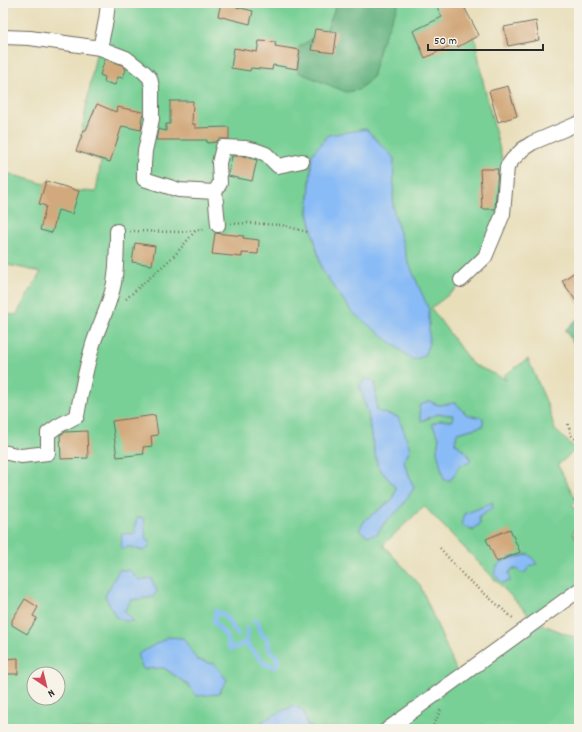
<svg xmlns="http://www.w3.org/2000/svg" width="582" height="732" font-family="Dekko,sans-serif">
<style>
.green{fill:#78d096;stroke:#527e60;fill-rule:evenodd}
.forest{fill:#62b27f;stroke:#466e55}
.water{fill:#89bbf6;stroke:#5a7390}
.lines{fill:none;stroke-linecap:round;stroke-linejoin:round}
.stream{stroke:#89bbf6;stroke-width:4.5}
.building{fill:#d2a97c}
.minor-casing{stroke:#6d6a5d;stroke-width:16}
.path{stroke:#6d6a5d;stroke-width:2.5;stroke-dasharray:1 3;stroke-linecap:butt}
.minor{stroke:#fff;stroke-width:14}
</style>
<rect width="100%" height="100%" fill="#f7f3e8"/>
<filter id="ink" filterUnits="userSpaceOnUse"><feTurbulence type="fractalNoise" baseFrequency=".025" numOctaves="2"/><feDisplacementMap in="SourceGraphic" scale="8" xChannelSelector="R" yChannelSelector="G"/><feConvolveMatrix kernelMatrix="1 2 1 2 8 2 1 2 1" color-interpolation-filters="sRGB"/></filter>
<filter id="wash" filterUnits="userSpaceOnUse"><feTurbulence type="fractalNoise" baseFrequency=".012" numOctaves="4" result="noise"/><feDisplacementMap in="SourceGraphic" scale="16" xChannelSelector="R" yChannelSelector="G"/><feGaussianBlur stdDeviation="0.9" result="paint"/><feColorMatrix in="noise" values="0 0 0 0 0 0 0 0 0 0 0 0 0 0 0 0 0 1.4 0 .05"/><feComposite in="paint" operator="in"/></filter>
<g filter="url(#wash)">
<rect width="100%" height="100%" fill="#e8deba"/>
<path class="green" d="M105,3h358l11,30 10,53 19,76 -4,49 -23,63 -45,34 41,56 35,16 -4,-4 25,-17 20,47 7,24 21,19 -18,16 19,37 -5,3 7,10 -6,19 6,8v42l-47,34 -108,-112 -41,39 37,40 37,87 84,-48 38,15v90h-184l56,-46 -62,36 -14,10h-61l-7,-4 -3,-13 -42,9v8h-259v-415l13,1 25,-43 -38,-8v-92l63,18 30,2 5,-31 -23,-10 17,-92 12,-55zM312,154l81,4v51l14,50 -85,11 -14,-57zM375,382l2,29 27,51 10,26 -14,21 -15,13 -8,12 -12,-14 28,-21 3,-11 -18,-21 -7,-31 -3,-23 -8,-26zM429,401l9,4 18,-2 11,12 16,11 -26,7 -2,10 12,10 2,10 -9,1 -23,-13 2,-14 -7,-13 9,-4 11,1 1,-6 -15,-1 -17,7zM492,508l-13,9 1,7 -7,5 1,2 -12,-5 2,-12 11,-4zM529,554l7,10 -19,5h-5l-3,4v-15zM129,570l10,11 18,10 -4,6 -22,3 -7,11 9,10 -28,-25zM197,660l17,4 -17,32 -10,-12 -23,-16zM34,674h24v24h-24z"/>
<g class="forest">
<polygon points="337,3 399,3 381,44 372,78 358,90 346,92 298,72 299,47 327,29"/>
<polygon points="579,318 579,352 565,330"/>
</g>
<g class="water">
<polygon points="366,129 394,158 393,209 407,259 429,310 429,343 424,356 413,360 352,312 322,270 308,213 312,154 328,135"/>
<polygon points="365,378 375,382 377,411 398,417 404,431 410,449 404,462 414,488 400,509 385,522 377,534 368,536 359,530 365,520 393,499 396,488 378,467 371,436 368,413 360,387"/>
<polygon points="429,401 438,405 456,403 467,415 483,418 483,426 457,433 455,443 467,453 471,460 469,463 460,465 451,480 444,480 437,451 439,437 432,424 441,420 452,421 453,415 438,414 421,421 419,406"/>
<polygon points="493,502 492,508 479,517 480,524 473,529 461,526 464,514 475,510"/>
<polygon points="137,517 144,518 146,538 151,544 145,551 129,547 121,549 122,533 134,534"/>
<path d="M529,554l8,10 -8,2 -3,6 -5,1 -4,-4h-5l-3,4 1,8 -8,2 -8,-9c1,-3 2,-7 4,-9 9,-8 21,-7 31,-11z"/>
<polygon points="119,570 129,570 139,580 151,578 157,591 153,597 131,600 124,611 134,621 126,621 116,617 105,596"/>
<polygon points="168,637 183,638 197,660 214,664 227,680 218,694 197,696 187,684 164,668 143,669 137,655"/>
<polygon points="295,705 304,712 307,725 314,729 262,729 262,721"/>
</g>
<g class="lines">
<g class="stream">
<path d="M238,635l-13,-19 -9,-5 -2,11 13,15 1,6 3,6c13,-6 18,-4 16,-21"/>
<polyline points="246,643 265,664 276,667 278,658 269,649 267,638 260,633 258,623 254,621"/>
</g>
</g>
<g id="blocks">
<g class="building">
<polygon points="221,3 253,11 250,24 218,16"/>
<polygon points="435,3 462,3 479,35 458,47 456,43 425,58 413,31 442,17"/>
<polygon points="536,21 539,40 508,46 504,27"/>
<polygon points="315,29 337,32 334,53 311,50"/>
<polygon points="259,41 276,42 275,46 300,50 297,69 273,65 272,70 251,68 250,71 231,68 234,48 257,52"/>
<polygon points="105,59 122,65 126,69 123,78 118,77 115,85 104,82 105,77 100,75"/>
<polygon points="508,86 517,116 498,122 489,91"/>
<polygon points="170,101 193,101 192,124 195,124 195,128 229,127 229,139 219,139 216,142 207,143 207,140 156,140 158,129 166,131 166,124 170,124"/>
<polygon points="97,104 116,112 117,107 143,112 141,122 142,123 141,130 122,126 110,162 76,151 84,130 86,130"/>
<polygon points="232,156 243,156 257,160 252,181 228,176"/>
<polygon points="480,169 498,169 495,209 482,209"/>
<polygon points="46,181 79,191 72,214 58,210 52,233 40,230 46,206 39,204"/>
<polygon points="215,233 244,236 243,238 259,240 258,254 242,253 242,257 212,254"/>
<polygon points="135,243 155,246 152,265 132,262"/>
<polygon points="579,269 579,305 562,281"/>
<polygon points="155,415 158,435 151,436 152,446 143,447 144,454 117,457 112,421"/>
<polygon points="87,431 88,458 61,459 60,435 65,432"/>
<polygon points="510,529 520,552 497,562 486,539"/>
<polygon points="25,599 38,607 33,616 37,618 27,634 12,625 12,620"/>
<polygon points="18,658 18,674 3,674 3,659"/>
</g>
</g>
</g>
<g filter="url(#ink)">
<use href="#blocks" fill-opacity="0" stroke="#6d6a5d" stroke-width="1"/>
<g class="lines">
<g class="minor-casing">
<g id="minor">
<polyline points="3,37 30,38 100,48 126,58 144,72 150,78 152,87 152,119 145,151 144,164 144,179 179,190 215,192 218,225"/>
<polyline points="100,48 106,20 108,3"/>
<polyline points="215,192 220,183 219,163 223,147 246,148 255,150 266,154 278,166 302,161"/>
<polyline points="461,280 485,257 503,214 507,167 512,160 523,149 532,143 579,123"/>
<path d="M3,452l18,4 27,-3v-20l10,-7 19,-10c4,-24 9,-48 16,-72 7,-21 17,-39 21,-61 3,-17 3,-35 3,-52"/>
<polyline points="388,729 579,590"/>
</g>
</g>
<g class="path">
<polyline points="231,224 246,223 282,225 307,232"/>
<polyline points="130,231 181,232 205,229"/>
<polyline points="126,299 175,255 196,230"/>
<polyline points="568,424 571,435 579,442"/>
<polyline points="440,548 464,576 514,619"/>
<polyline points="432,729 441,709"/>
</g>
<use href="#minor" class="minor"/>
</g>
</g>
<rect width="582" height="732" fill="none" stroke="#f7f3e8" stroke-width="16"/>
<g transform="translate(46 686) rotate(145)"><circle r="19" fill="#f7f3e8" stroke="#a5a39c"/>
<path d="M0-3L7 15L0 10L-7 15Z" fill="#d1495b"/>
<text y="-6" font-size="11" font-weight="bold" text-anchor="middle" fill="#2b2b2b">N</text>
</g>
<path d="M428 44v6h115v-6" fill="none" stroke="#2b2b2b" stroke-width="2"/>
<text x="434" y="44" font-size="12" fill="#2b2b2b" stroke="#f7f3e8" stroke-width="3" paint-order="stroke">50 m</text>
</svg>
